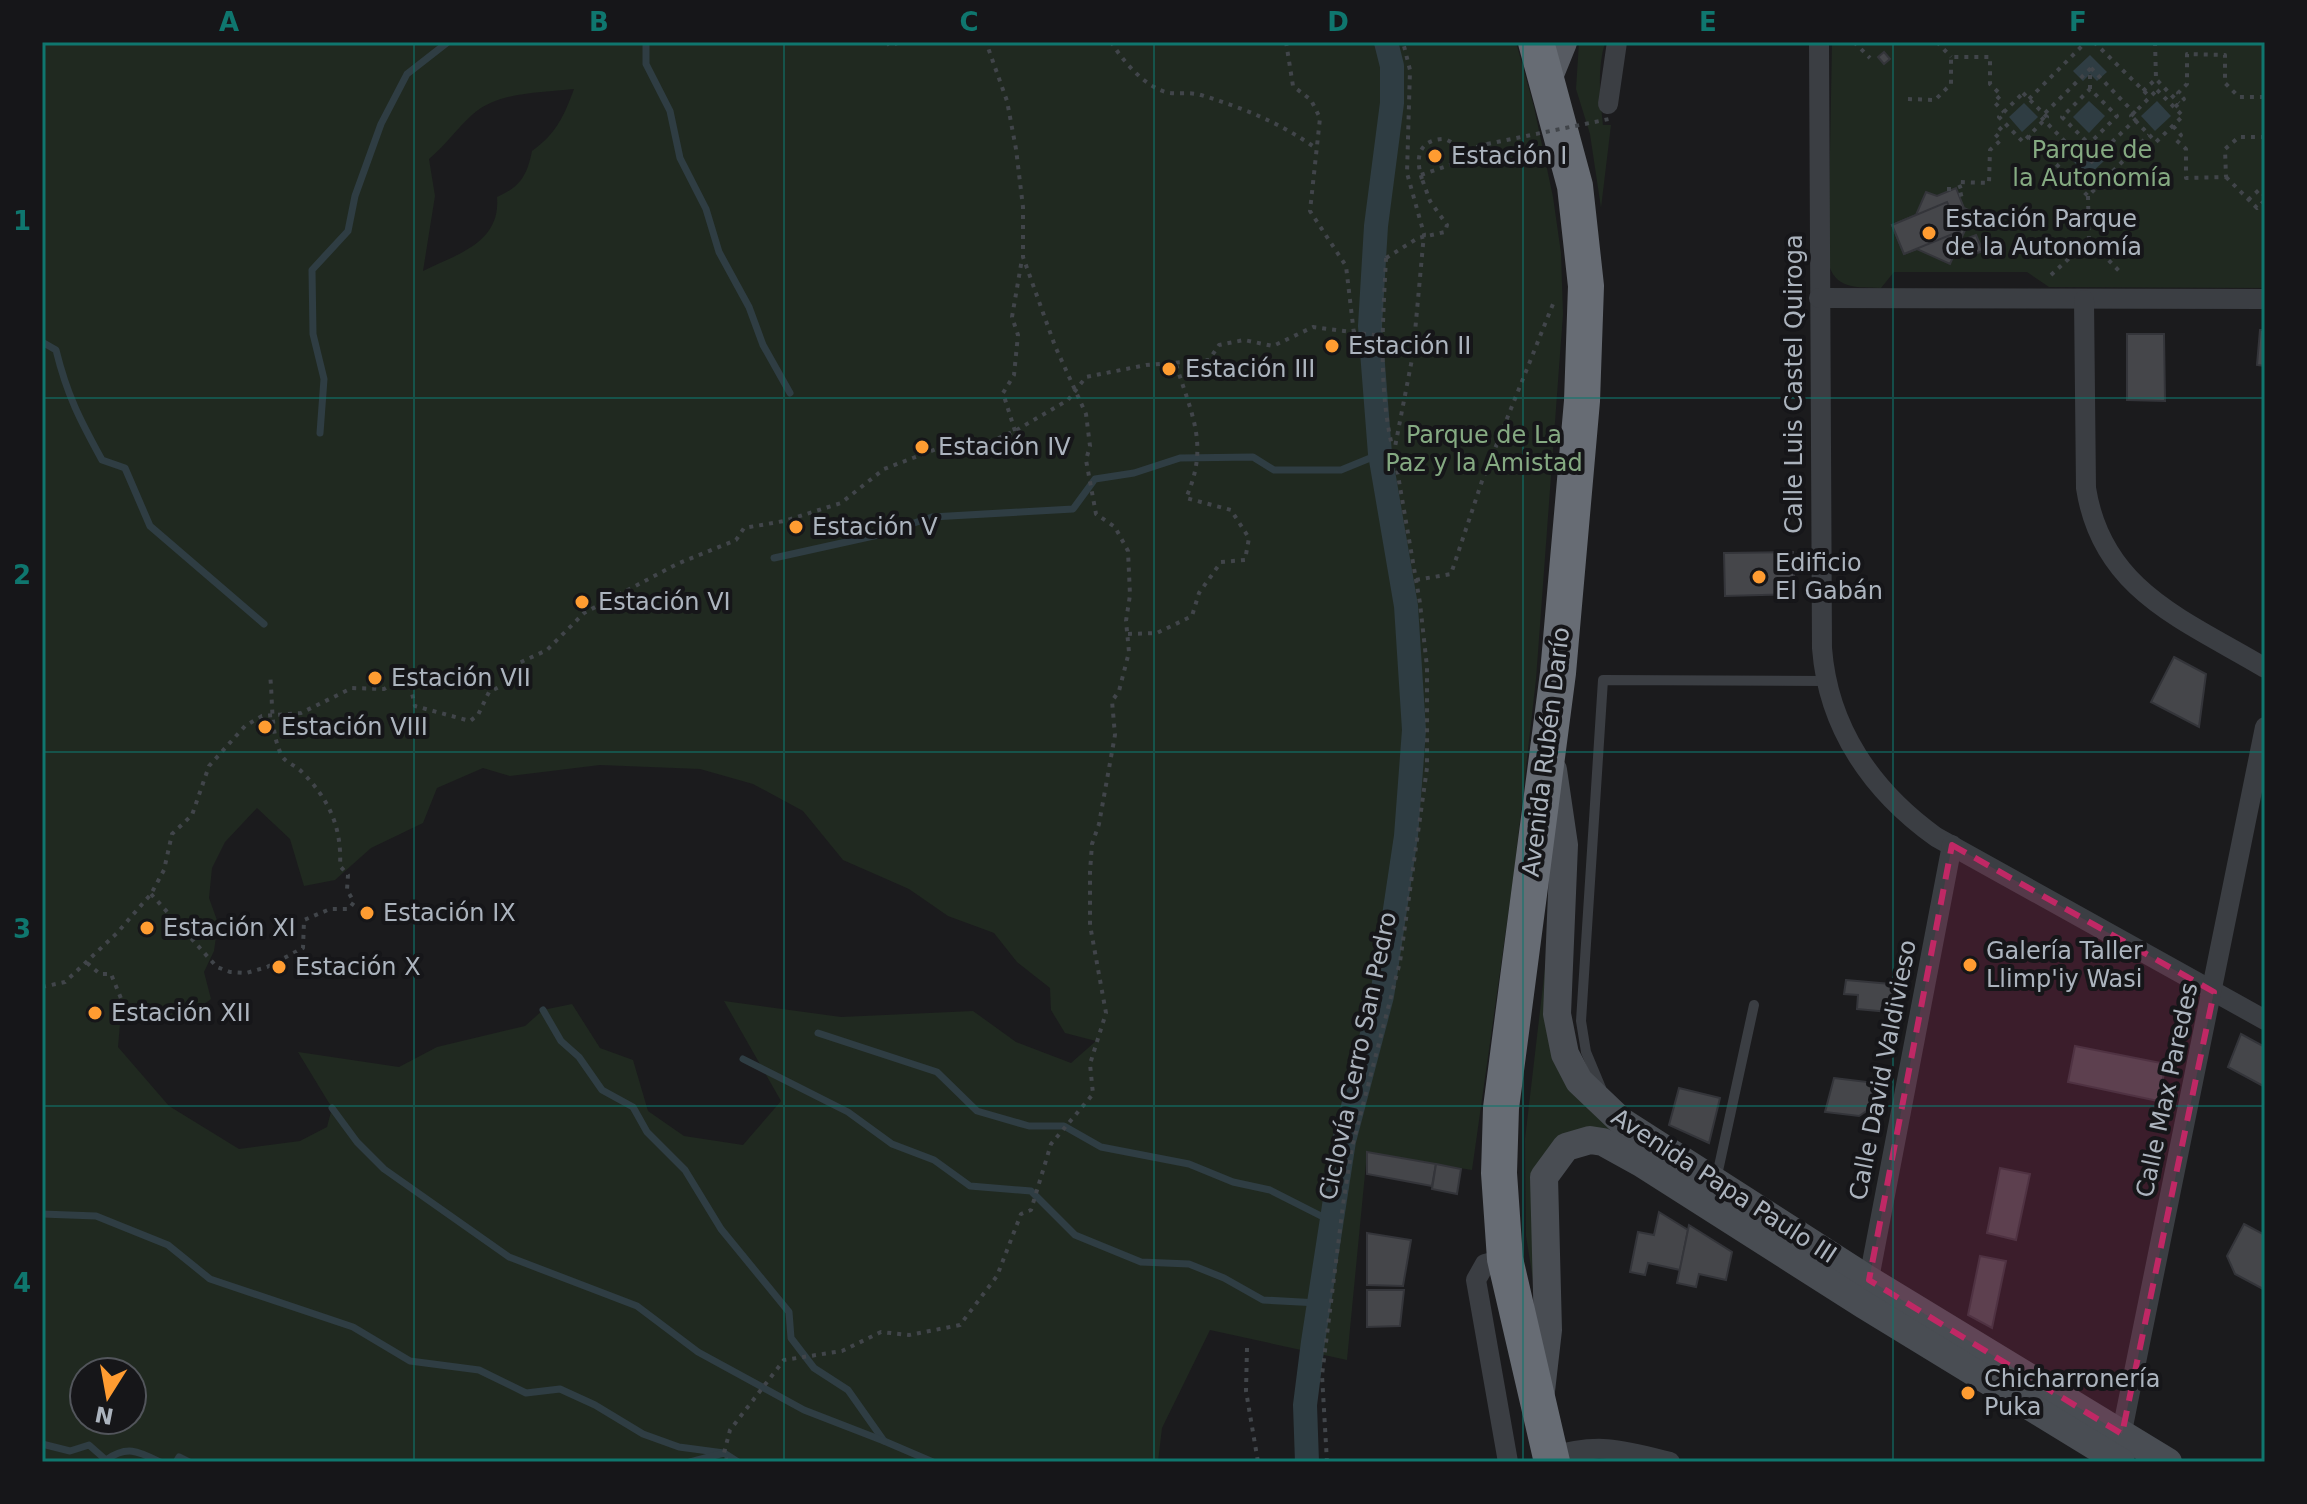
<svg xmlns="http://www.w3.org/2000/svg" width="2307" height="1504" font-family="'DejaVu Sans',sans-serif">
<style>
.green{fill:#202920;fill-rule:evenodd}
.water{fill:#2f3d43}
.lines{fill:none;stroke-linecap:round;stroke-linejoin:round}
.stream{stroke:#2f3d43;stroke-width:7}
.canal{stroke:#2f3d43;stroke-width:24}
.building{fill:#45464a;stroke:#34353a;stroke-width:2}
.path{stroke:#41454a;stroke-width:4;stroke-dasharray:4 6;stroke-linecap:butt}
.lane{stroke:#3b3e43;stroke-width:10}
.street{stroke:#3b3e43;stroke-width:20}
.secondary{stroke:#494d53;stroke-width:28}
.primary{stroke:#575b62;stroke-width:32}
.highway{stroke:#676c74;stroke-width:36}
.path-bridge{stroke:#41454a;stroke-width:4;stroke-dasharray:4 6;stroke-linecap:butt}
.marked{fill:#c02865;fill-opacity:0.2;stroke:#c02865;stroke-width:6;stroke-dasharray:16 10;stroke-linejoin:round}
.grid{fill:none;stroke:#0f766e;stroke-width:2;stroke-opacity:0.55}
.poi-dot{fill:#ff9c31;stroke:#161619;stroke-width:3}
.labels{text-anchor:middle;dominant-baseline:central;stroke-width:8;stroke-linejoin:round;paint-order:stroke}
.park-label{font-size:24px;fill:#85aa82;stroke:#161619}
.poi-label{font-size:24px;fill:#acb4be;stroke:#161619;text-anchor:start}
.street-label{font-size:24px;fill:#acb4be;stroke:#161619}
.neatline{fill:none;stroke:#0f766e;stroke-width:3}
.grid-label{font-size:26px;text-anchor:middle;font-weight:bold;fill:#0f766e}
</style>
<rect width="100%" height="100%" fill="#1b1b1d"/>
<g class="green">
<path d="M42,42h1474l18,65 19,90 8,56 2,61 -27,365 -22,194 -42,297 -105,-17 -20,207 -137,-30 -48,98 -4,34h-1116zM574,89c-10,27 -18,45 -42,62 -5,25 -12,36 -35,46 4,46 -40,57 -74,74l12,-75 -6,-37c17,-14 28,-31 44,-45 27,-23 68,-21 101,-25zM600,765l100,4 53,15 50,27 40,49 66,29 39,27 46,17 23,29 33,26 1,22 14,23 31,8 -25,22 -55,-21 -43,-31 -132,6 -117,-16 57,100 -38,44 -59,-9 -36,-25 -15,-51 -33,-12 -28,-44 -29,6 -18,16 -88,21 -38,20 -101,-15 34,56 -5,19 -27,14 -61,8 -70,-43 -51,-59 2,-23 7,-8c32,3 59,3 84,-17l-7,-27 10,-21 4,-28 -9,-25 3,-30 13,-26 32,-34 33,31 14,47 31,-6 36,-32 52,-25 14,-35 46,-20 27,8zM84,1372h48v48h-48z"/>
<path d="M1579,42h26c-8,28 -5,54 -2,83h8l-10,83 -11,-74 -14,-45z"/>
<path d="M1832,42h433v246l-216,-1 -22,-15h-133l-13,16c-24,-1 -47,2 -53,-27z"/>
<polygon points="1556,874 1550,1015 1596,1115 1625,1145 1561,1141 1539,1317 1526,1236 1525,1139"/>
</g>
<g class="water">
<polygon points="2090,55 2107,72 2097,81 2090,74 2083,81 2073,71"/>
<polygon points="2089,101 2105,116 2089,133 2073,117"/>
<polygon points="2157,101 2171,116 2155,131 2141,116"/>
<polygon points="2024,103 2038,117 2022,132 2009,117"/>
<polygon points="2081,151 2088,157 2095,151 2105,160 2088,176 2072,160"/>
</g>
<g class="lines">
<g class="stream">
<polyline points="646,42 646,64 670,111 680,158 706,209 719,252 749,307 763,345 790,393"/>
<path d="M42,342l14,8c11,45 24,70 46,110l23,8 25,58 114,98"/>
<polyline points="320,433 324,379 313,334 312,270 348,231 355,196 381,124 407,74 448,42"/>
<polyline points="774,558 878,535 932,517 1073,509 1095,479 1134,473 1180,458 1253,457 1274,470 1341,470 1380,454"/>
<polyline points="543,1010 561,1041 579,1057 602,1090 633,1107 647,1132 685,1170 721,1229 789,1312 791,1338 814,1368 848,1390 884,1441 933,1462"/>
<polyline points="818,1033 937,1072 977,1111 1029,1126 1064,1126 1101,1147 1189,1164 1233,1182 1270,1190 1331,1221"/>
<polyline points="743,1059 848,1112 892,1144 934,1160 970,1186 1031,1191 1075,1235 1141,1262 1189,1264 1224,1278 1263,1300 1319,1303"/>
<polyline points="332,1108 357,1142 384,1169 509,1257 637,1306 698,1352 804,1410 884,1441"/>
<polyline points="42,1214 96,1216 168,1245 210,1279 353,1327 410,1361 479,1370 526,1393 560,1389 595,1405 643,1434 679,1447 724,1453"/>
<path d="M42,1444l28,7 19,-6 17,15c21,-15 32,-9 54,2"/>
<polyline points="176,1462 179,1457 189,1462"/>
<polyline points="690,1462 724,1453 738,1462"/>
</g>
<polyline class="canal" points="1307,1462 1305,1405 1313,1342 1344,1141 1382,996 1406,836 1414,730 1406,606 1380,454 1370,326 1376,226 1392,103 1392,66 1386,42"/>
</g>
<g class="building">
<polygon points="1884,52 1890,59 1884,64 1878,57"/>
<polygon points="1956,188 1964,208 1973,212 1950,264 1917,249 1904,254 1892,225 1916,215 1926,192 1937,196"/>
<polygon points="1947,202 1960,231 1904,254 1892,225"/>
<polygon points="1976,235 1983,251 1967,257 1960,241"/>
<polygon points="2260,330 2265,330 2265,366 2257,365"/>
<polygon points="2127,334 2164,334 2165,401 2127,400"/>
<polygon points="1793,552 1795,594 1725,596 1724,553"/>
<polygon points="2174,657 2206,674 2199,727 2151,702"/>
<polygon points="1846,980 1902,985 1900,1013 1857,1009 1858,995 1844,994"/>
<polygon points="2241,1034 2265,1047 2265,1087 2228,1067"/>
<polygon points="2075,1046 2166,1064 2158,1101 2068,1082"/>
<polygon points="1834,1078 1884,1084 1880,1102 1859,1116 1825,1112"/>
<polygon points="1679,1088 1720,1098 1709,1143 1669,1125"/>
<polygon points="1367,1152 1436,1164 1432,1186 1367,1174"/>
<polygon points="1436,1164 1461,1169 1457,1194 1432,1189"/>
<polygon points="2000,1168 2030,1174 2016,1240 1987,1233"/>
<polygon points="1659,1212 1688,1230 1680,1270 1648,1263 1645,1275 1630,1272 1638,1232 1654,1235"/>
<polygon points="2244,1224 2265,1235 2265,1290 2235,1274 2227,1256"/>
<polygon points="1689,1225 1732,1252 1726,1280 1699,1274 1696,1287 1677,1283"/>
<polygon points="1367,1233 1411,1240 1403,1286 1367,1285"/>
<polygon points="1980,1256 2006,1261 1992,1328 1968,1315"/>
<polygon points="1367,1290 1404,1290 1400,1326 1367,1327"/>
</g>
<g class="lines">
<g class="path">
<polyline points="887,42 890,46 900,42"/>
<path d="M1111,42c12,19 35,47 59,51 10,1 21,-1 31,2 42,13 80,28 116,54"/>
<polyline points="1286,42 1293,86 1311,100 1320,118 1310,211 1346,266 1354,334"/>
<polyline points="1854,42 1870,58"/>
<polyline points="1937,42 1951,57"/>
<polyline points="2094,42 2150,97"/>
<polyline points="2155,42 2156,79"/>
<polygon points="2091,68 2138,117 2088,165 2041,117"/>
<polyline points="2090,89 2090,74"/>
<polygon points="2157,90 2183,116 2156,142 2131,116"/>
<polyline points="2143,91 2156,79 2179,103"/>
<polygon points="2023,93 2047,117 2023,142 1999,117"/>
<polyline points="1908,99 1935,100 1951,84 1951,57 1990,57 1990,84 2001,95 1994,102 2004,112"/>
<polyline points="2029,99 2086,42"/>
<polyline points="2175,107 2184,99 2178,93 2187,84 2187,54 2225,55 2225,83 2239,97 2265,97"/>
<polyline points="2173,126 2181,135 2176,140 2186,149 2186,178 2226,177 2225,149 2239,137 2265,137"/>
<polyline points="2028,136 2088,196 2149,135"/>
<polyline points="1467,150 1487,144"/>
<polyline points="2088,157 2089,144 2117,116 2090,89 2062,117 2089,144"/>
<polyline points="1421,175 1464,160 1467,150"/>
<polyline points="2226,177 2257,208 2265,200"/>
<path d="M1422,179c-7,-21 -4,-40 23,-40l22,11"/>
<polyline points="1949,191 1949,182"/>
<polyline points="1959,195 1963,194 1958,182 1989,183 1990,150 2001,140 1995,134 2005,124"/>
<polyline points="2088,196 2089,240"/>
<polyline points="2248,200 2259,190 2265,196"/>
<path d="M1386,258c-3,62 -8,127 6,188"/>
<polyline points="2051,275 2089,240 2122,274"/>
<polyline points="1015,431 1003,393 1014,375 1018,335 1012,317 1022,259"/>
<polyline points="1416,580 1451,574 1482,481 1555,299"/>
<path d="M1128,634l29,-1 35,-17 7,-23 22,-31 24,-2 4,-22 -18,-28 -45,-12c24,-54 5,-84 -11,-137"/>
<path d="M151,894l66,73 13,5 16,1 21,-6 36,-19 1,-28 26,-11h19l5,-7 -7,-12 1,-15 -8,-9c2,-39 -11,-67 -39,-95 -6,-6 -15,-8 -19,-15 -12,-22 -9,-57 -12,-81"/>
<polyline points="87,963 100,974 111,974 131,1023"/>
<polyline points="42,987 65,982 117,933 151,894 164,870 172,834 192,815 209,766 245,726 262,716 301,713 352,688 384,689 400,680 411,689 415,706 470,721 478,715 489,692 509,682 519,663 547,650 584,613 677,564 736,540 744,528 784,521 841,503 884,469 947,445 980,446 1015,431 1068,400 1086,377 1146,365 1209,360 1219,345 1244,340 1273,346 1313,327 1382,336"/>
<polyline points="1247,1348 1246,1391 1258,1462"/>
<polyline points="727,1462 724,1453 730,1430 784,1360 842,1351 881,1332 909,1335 960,1325 997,1276 1021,1214 1031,1210 1051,1144 1093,1094 1090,1064 1106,1013 1090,925 1090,872 1092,844 1099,824 1115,735 1112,701 1119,691 1129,652 1126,621 1130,595 1128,551 1115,527 1096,514 1086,460 1090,446 1086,414 1055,346 1023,257 1023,207 1016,149 1007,101 986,42"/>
<polyline points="1327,1462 1322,1375 1343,1205 1352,1147 1400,962 1427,768 1427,667 1420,603 1394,452 1413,354 1424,234 1407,173 1410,70 1403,42"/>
</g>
<g class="lane">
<polyline points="1601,1088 1586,1052 1581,1021 1603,680 1825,681"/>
<polyline points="1716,1180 1754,1005"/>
</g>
<g class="street">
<path d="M1819,42l3,606c6,80 50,143 114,189l329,183"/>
<polyline points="1608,104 1617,42"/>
<polyline points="1819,298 2265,299"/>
<path d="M2084,300l2,188c16,103 99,132 179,180"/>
<polyline points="1505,1259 1485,1264 1476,1280 1508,1462"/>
<polyline points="1867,1289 1952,845"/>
<polyline points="2119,1446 2265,727"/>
<path d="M1550,1457c48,-15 73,-7 120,5"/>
</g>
<g class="secondary">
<polyline points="1553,770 1564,845 1557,1014 1565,1054 1579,1081 1621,1121 1869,1280 2168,1462"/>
<polyline points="1541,1391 1548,1330 1544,1177 1566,1147 1590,1140 1603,1142 1641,1163 1864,1305 2121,1462"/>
</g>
<polyline class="primary" points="1546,79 1561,42"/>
<polyline class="highway" points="1536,42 1575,186 1586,286 1582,401 1558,673 1501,1108 1499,1173 1505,1259 1552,1462"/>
<g class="path-bridge">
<polyline points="1487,144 1609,119"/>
<polyline points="1386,258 1418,238 1445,232 1447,225 1430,201 1422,179"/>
</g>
</g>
<path class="marked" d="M1952,845l262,147 -92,442 -253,-154z"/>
<path class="grid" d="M414,42v1420M784,42v1420M1154,42v1420M1523,42v1420M1893,42v1420M42,398h2223M42,752h2223M42,1106h2223"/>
<g class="poi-dot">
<circle cx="1435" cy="156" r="8"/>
<circle cx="1929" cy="233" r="8"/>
<circle cx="1332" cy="346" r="8"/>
<circle cx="1169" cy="369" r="8"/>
<circle cx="922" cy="447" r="8"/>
<circle cx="796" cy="527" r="8"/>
<circle cx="1759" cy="577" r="8"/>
<circle cx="582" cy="602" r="8"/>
<circle cx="375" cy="678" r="8"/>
<circle cx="265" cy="727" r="8"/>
<circle cx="367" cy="913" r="8"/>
<circle cx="147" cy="928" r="8"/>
<circle cx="1970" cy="965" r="8"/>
<circle cx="279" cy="967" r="8"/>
<circle cx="95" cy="1013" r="8"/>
<circle cx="1968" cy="1393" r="8"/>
</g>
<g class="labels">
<g class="park-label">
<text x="2092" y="150">Parque de<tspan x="2092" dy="28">la Autonomía</tspan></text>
<text x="1484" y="435">Parque de La<tspan x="1484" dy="28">Paz y la Amistad</tspan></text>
</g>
<g class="poi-label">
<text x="1451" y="156">Estación I</text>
<text x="1945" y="219">Estación Parque<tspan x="1945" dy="28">de la Autonomía</tspan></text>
<text x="1348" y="346">Estación II</text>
<text x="1185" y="369">Estación III</text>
<text x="938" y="447">Estación IV</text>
<text x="812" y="527">Estación V</text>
<text x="1775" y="563">Edificio<tspan x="1775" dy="28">El Gabán</tspan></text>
<text x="598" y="602">Estación VI</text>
<text x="391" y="678">Estación VII</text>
<text x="281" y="727">Estación VIII</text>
<text x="383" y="913">Estación IX</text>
<text x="163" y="928">Estación XI</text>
<text x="1986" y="951">Galería Taller<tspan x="1986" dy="28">Llimp'iy Wasi</tspan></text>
<text x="295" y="967">Estación X</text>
<text x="111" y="1013">Estación XII</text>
<text x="1984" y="1379">Chicharronería<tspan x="1984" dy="28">Puka</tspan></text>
</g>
<g class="street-label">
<text transform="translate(1794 384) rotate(-90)">Calle Luis Castel Quiroga</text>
<text transform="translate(1546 752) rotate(-83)">Avenida Rubén Darío</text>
<text transform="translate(1358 1056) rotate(-78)">Ciclovía Cerro San Pedro</text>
<text transform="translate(1883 1070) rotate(-79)">Calle David Valdivieso</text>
<text transform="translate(2167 1090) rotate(-78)">Calle Max Paredes</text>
<text transform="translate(1724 1186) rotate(33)">Avenida Papa Paulo III</text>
</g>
</g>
<rect width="2307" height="1504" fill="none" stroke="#161619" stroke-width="88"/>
<g transform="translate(108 1396) rotate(191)"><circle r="38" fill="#161619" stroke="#52555b" stroke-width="2"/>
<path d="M0-6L14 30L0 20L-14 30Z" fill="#ff9c31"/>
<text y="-12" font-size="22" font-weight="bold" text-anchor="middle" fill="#acb4be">N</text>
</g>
<rect x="44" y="44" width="2219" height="1416" class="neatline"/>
<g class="grid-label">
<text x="229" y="31">A</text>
<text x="599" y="31">B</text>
<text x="969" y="31">C</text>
<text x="1338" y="31">D</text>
<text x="1708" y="31">E</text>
<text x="2078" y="31">F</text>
<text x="22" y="230">1</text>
<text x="22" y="584">2</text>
<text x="22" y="938">3</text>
<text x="22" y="1292">4</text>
</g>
</svg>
